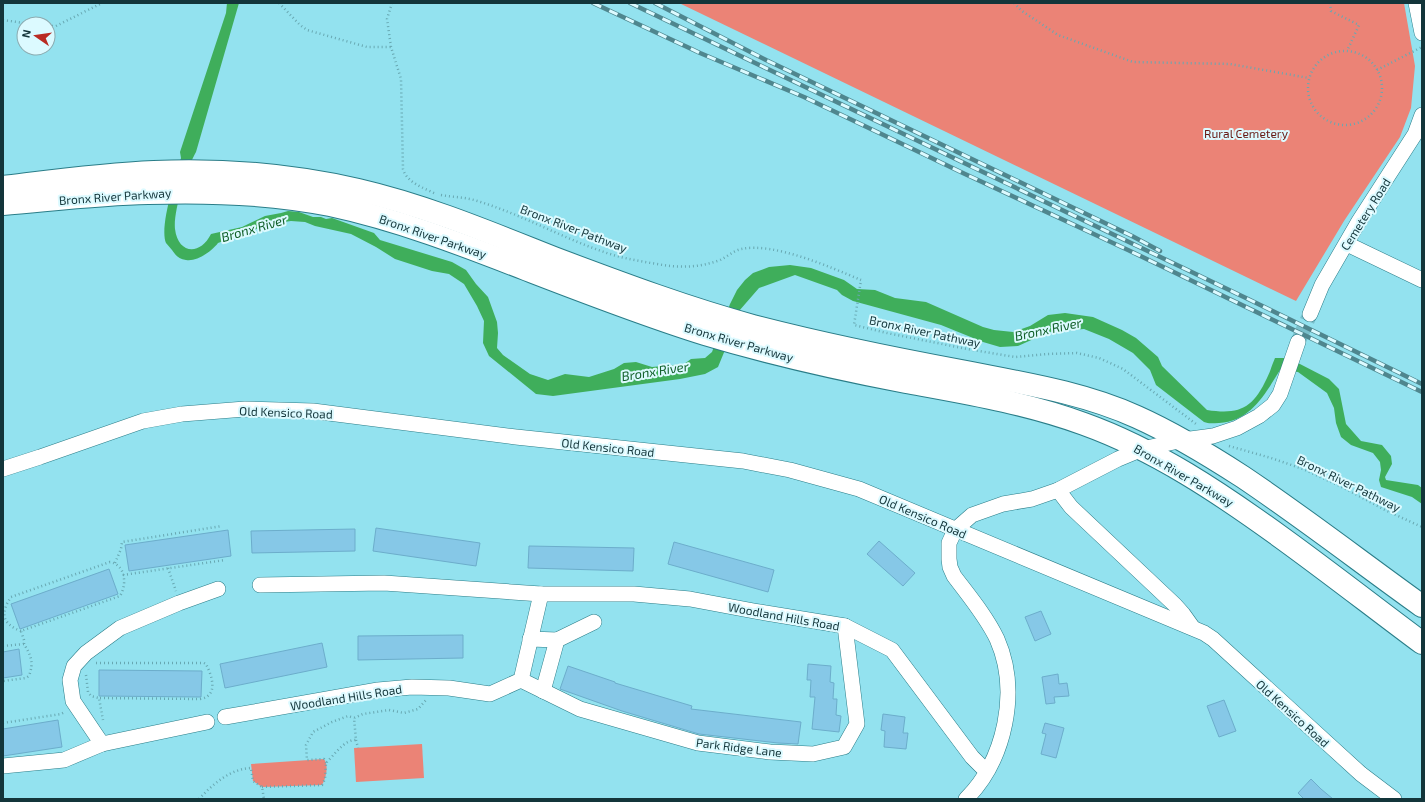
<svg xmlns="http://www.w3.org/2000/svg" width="1425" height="802" font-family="'Exo 2',sans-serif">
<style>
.green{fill:#eb8376}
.water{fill:#3fae5b}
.building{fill:#86c8e7;stroke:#6cadcb}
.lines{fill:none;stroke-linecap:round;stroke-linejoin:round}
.minor-tunnel{stroke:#79bfcb;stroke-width:15;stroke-dasharray:15 8;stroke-linecap:butt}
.minor-casing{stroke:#2a7d88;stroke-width:16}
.highway-casing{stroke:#2a7d88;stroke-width:24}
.path{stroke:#68a8b2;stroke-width:2.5;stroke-dasharray:1 3;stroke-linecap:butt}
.minor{stroke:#fff;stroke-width:15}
.highway{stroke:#fff;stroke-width:22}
.rail-casing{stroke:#4f868e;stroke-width:4.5}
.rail{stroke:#dcfaff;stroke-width:3;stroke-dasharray:9;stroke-linecap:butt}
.labels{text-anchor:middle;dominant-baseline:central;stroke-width:4;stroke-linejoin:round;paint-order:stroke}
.park-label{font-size:12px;fill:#671813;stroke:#dcfaff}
.street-label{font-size:12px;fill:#13353a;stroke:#dcfaff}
.water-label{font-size:13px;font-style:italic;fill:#12602a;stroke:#dcfaff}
</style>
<rect width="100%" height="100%" fill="#93e2ef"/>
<g class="green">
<polygon points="679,3 1404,3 1415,66 1411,108 1400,137 1344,221 1296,301"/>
<polygon points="422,744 424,778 356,782 354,748"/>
<path d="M324,759c5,7 2,19 -2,26l-60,2 -9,-6 -2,-17z"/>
</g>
<path class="water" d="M227,3h12l-43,149c-9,15 -23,60 -21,77 3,25 25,27 36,5l31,-7 23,-11 16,-3 7,-2 11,1 14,5h8l5,2 6,-1 42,15 6,7 72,22 14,8 10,14 12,13 9,25 1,11 -1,15 6,7 27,19 18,6 17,-6 24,3 25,-8 10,-6 12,-1 16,5 32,-3 7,-5 14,-1 7,-6 18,-48 7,-14 8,-10 8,-7 16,-6 21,-2 21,3 33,12 13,9 18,1 20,8 31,4 57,25 11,3 19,2 17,-6 18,-11 17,-2 28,4 29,13 14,8 22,19 4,9 45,44c33,5 46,-2 60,-32 3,-6 5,-13 8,-20h11l12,5 31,16 10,10 7,35 15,17 21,4 9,11 1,8 -7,13 1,3 32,5 4,3v16l-10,-7 -31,-10 -2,-7 2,-10 -1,-8 -7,-9 -22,-8 -10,-8 -5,-14 -2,-15 -7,-15 -29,-21 -18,-2c-15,24 -29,51 -61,53 -6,0 -10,1 -15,-1l-48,-37 -6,-15 -17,-17 -24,-14 -25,-10 -35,3 -31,14 -18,1 -17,-5 -42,-17 -88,-24 -11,-6 -5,-5 -42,-15 -36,13 -20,23 -14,39 -7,17 -13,7 -25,5 -127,17 -17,-2 -47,-38 -6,-13 1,-22 -7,-15 -13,-22 -15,-10 -17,-3 -37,-12 -19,-12 -25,-13 -36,-8 -10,-4 -14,-1 -21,3 -52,19c-6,8 -21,19 -32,17 -7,-1 -10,-4 -14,-10 -2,-2 -4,-5 -6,-7 -7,-16 10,-67 15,-85l-1,-6 46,-139z"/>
<g class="building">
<polygon points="376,528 480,543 476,566 373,551"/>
<polygon points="355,529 355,551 252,553 251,531"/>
<polygon points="228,530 231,556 129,571 125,545"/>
<polygon points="879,541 915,573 903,586 867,554"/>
<polygon points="674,542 774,570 768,592 668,564"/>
<polygon points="529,546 634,548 633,571 528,568"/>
<polygon points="109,569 118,594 20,629 11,604"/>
<polygon points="1041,611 1051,634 1035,641 1025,617"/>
<polygon points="463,635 463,658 358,660 358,636"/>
<polygon points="322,643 327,667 225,688 220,664"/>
<polygon points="19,649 22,675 3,678 3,652"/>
<polygon points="808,664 831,666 830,682 834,683 833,699 837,699 836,715 841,716 839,732 812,729 815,697 810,697 811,680 807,680"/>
<polygon points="568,666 615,682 615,683 692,706 691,709 801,722 798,744 778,743 699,734 622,711 560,689"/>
<polygon points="99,670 202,671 201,697 99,696"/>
<polygon points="1058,674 1059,684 1067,683 1069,696 1054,697 1055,703 1046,704 1042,677"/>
<polygon points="1224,700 1236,731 1219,737 1207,706"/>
<polygon points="883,714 905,717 903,733 908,733 906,749 884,747 885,731 881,730"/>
<polygon points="58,720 62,747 3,756 3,729"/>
<polygon points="1045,723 1064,728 1056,758 1041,754 1046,734 1042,733"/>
<polygon points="1311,779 1321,789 1333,799 1304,799 1298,793"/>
</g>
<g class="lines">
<polyline class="minor-tunnel" points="1298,342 1310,314"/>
<g class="minor-casing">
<g id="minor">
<polyline points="1416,3 1422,33"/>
<polyline points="1347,244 1422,280"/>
<polyline points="1310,314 1322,285 1359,221 1415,134 1422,115"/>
<polyline points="3,469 40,457 143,421 182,414 245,409 313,411 516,437 743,461 790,470 859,489 1204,633 1213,639 1361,774 1394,799"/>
<polyline points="1058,490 1071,507 1175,605 1183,614 1193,628"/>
<polyline points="260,585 384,583 541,594 634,594 690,599 754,611 845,626 892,650 972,757 986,771"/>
<polyline points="530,639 557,640"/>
<polyline points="521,680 580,709 698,743 770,752 813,754 844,747 857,724 845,626"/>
<polyline points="543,691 557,640 594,622"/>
<polyline points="225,717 378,690 412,687 449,688 490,694 521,680 541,594"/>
<polyline points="102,744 73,701 70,680 74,666 86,653 120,628 179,603 218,589"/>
<polyline points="3,766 64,760 102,744 207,722"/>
<path d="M966,799c39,-39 54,-108 31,-160 -11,-23 -28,-43 -43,-63l-4,-9 -1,-8v-16l6,-13 17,-15 31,-11 29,-5 26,-9 60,-31 24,-10 41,-9 30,-4 24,-8 22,-12 14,-11 7,-11 18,-52"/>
</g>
</g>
<g class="highway-casing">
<g id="highway">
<path d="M3,187c50,-6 101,-13 151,-15 68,-3 138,3 204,18 69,16 135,44 201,70 64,24 128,48 194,66 69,18 138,32 208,45 60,12 121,21 176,46 38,17 72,38 106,60 61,41 119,86 179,129"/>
<path d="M3,204c48,-4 96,-10 145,-11 61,-2 122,0 182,12 70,15 136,41 203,67 57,22 114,44 172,62 66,20 133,35 201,48 60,11 121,21 178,42 72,26 136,69 198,114 47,34 93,70 140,105"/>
</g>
</g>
<g class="path">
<polyline points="279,3 300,25 307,30 367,47 391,47"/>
<path d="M392,3l-5,16 4,28 10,32 2,90c4,14 21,19 33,25"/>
<polyline points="1014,3 1022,11 1058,35 1133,62 1230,64 1309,78"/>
<polyline points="1330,3 1331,11 1359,25 1347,51"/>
<polyline points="3,20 31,24"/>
<polyline points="48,26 56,26 102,3"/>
<circle cx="1345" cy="88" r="37"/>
<polyline points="1377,70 1422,47"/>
<path d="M441,195c11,2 22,2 33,5 45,13 86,37 130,52 17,6 35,9 53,12 21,4 42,4 63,-4 7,-3 13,-9 21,-11 33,-7 89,18 120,31l-7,45 33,8 80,16 48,8 32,-3 30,-1 22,5 24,11 73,55"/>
<polyline points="1229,446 1271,458 1303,469 1344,488 1385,510 1422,527"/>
<polyline points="115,563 121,549 122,542 222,526"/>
<polyline points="168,568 176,591"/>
<polyline points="123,575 225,560"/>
<path d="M21,631c-19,-7 -21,-18 -10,-34l99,-35c16,3 17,23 10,34l-99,35 3,9v4"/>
<path d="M3,646l21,-2c7,12 10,18 5,32l-3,2 -23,3"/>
<path d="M96,663h108l2,1c6,12 13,32 -6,35l-101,-1"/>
<polyline points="86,675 88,692 91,696 99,698 103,720"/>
<polyline points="3,723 61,714 65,712"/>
<polyline points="356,740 358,748"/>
<polyline points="326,763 324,759 307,760 306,745 313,732 332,722 348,716 354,718"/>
<path d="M262,787l60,-2 3,-6 1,-16c8,-8 19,-24 30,-23l-2,-22 9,-4 26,-4 15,3 14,-4 8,-9"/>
<path d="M199,799c14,-15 31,-30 52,-31l2,13 9,6 2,12"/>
</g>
<use href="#minor" class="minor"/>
<use href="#highway" class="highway"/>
<g class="rail-casing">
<g id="rail">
<polyline points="593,3 700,53 804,97 965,174 1128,250 1422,392"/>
<polyline points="630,3 1248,299 1422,384"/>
<polyline points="655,3 766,60 1132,236 1160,251"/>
</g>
</g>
<use href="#rail" class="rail"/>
</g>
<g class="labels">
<g class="park-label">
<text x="1246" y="133">Rural Cemetery</text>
</g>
<g class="street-label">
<text transform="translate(115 196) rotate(-4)">Bronx River Parkway</text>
<text transform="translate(1365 214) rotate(-58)">Cemetery Road</text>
<text transform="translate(574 228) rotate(21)">Bronx River Pathway</text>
<text transform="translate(433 236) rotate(19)">Bronx River Parkway</text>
<text transform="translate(925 331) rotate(12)">Bronx River Pathway</text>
<text transform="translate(739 342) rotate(16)">Bronx River Parkway</text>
<text transform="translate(286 412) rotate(2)">Old Kensico Road</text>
<text transform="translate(608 447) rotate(6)">Old Kensico Road</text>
<text transform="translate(1184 475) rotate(30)">Bronx River Parkway</text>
<text transform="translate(1349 483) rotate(26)">Bronx River Pathway</text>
<text transform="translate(923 516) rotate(23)">Old Kensico Road</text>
<text transform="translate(784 616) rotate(10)">Woodland Hills Road</text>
<text transform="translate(346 697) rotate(-9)">Woodland Hills Road</text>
<text transform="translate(1293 713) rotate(42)">Old Kensico Road</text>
<text transform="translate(739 747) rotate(7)">Park Ridge Lane</text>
</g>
<g class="water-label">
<text transform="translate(254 228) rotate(-16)">Bronx River</text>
<text transform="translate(1048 329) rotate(-12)">Bronx River</text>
<text transform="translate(655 371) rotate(-9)">Bronx River</text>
</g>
</g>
<rect width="1425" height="802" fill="none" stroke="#13353a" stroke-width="8"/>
<g transform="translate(36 36) rotate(283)"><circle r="19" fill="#dcfaff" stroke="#8cabb0"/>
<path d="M0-3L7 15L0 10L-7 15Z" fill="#b92b23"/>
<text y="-6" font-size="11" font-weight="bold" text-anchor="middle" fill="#13353a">N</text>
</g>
</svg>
